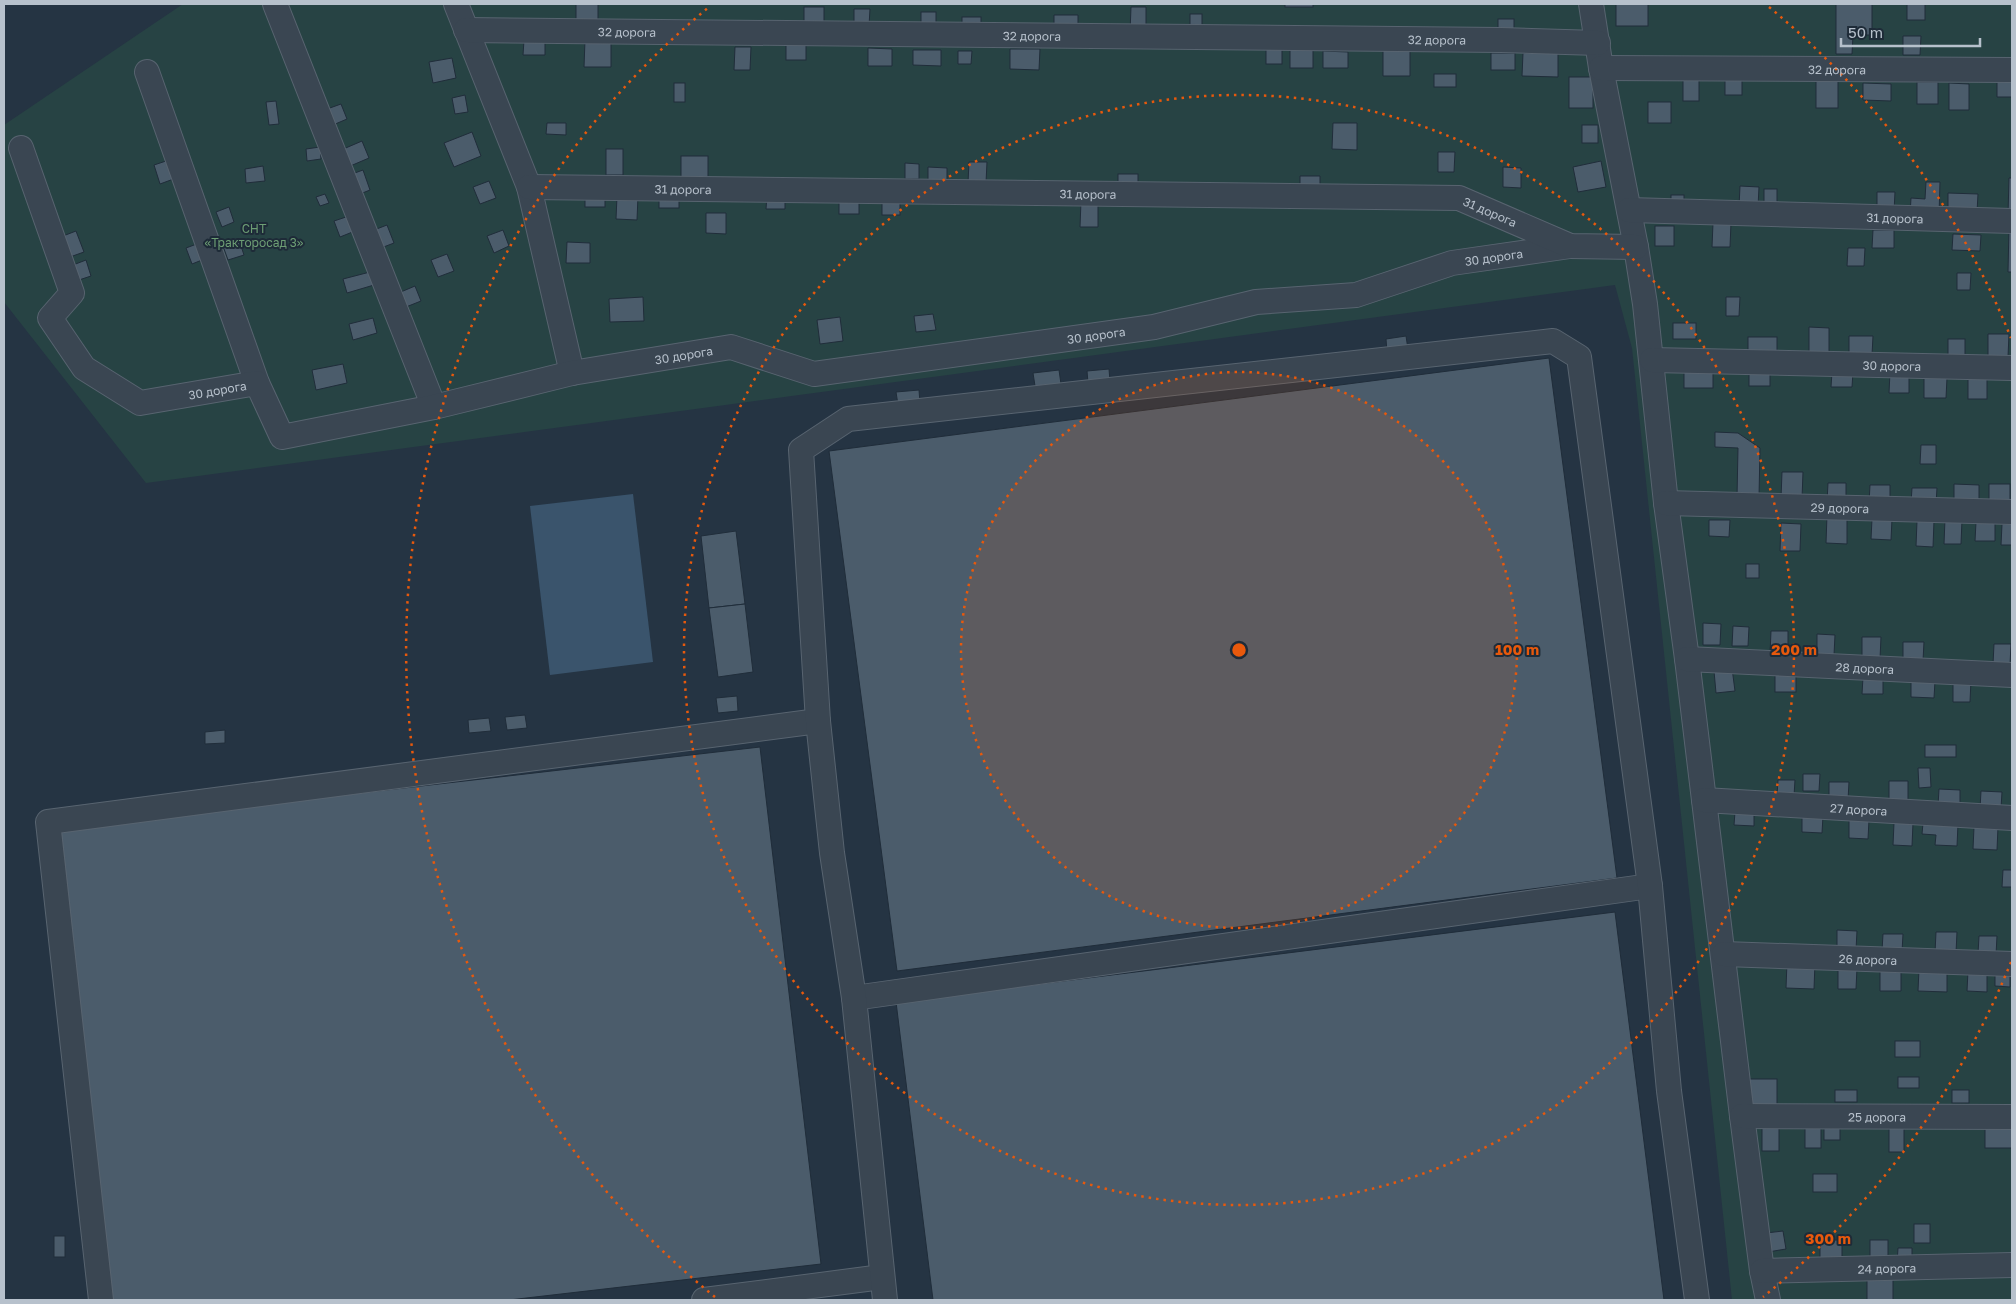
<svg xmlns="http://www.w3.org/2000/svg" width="2016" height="1304" font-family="'Golos Text',sans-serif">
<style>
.green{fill:#274344}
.water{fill:#3a546c}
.building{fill:#4b5c6b;stroke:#202d3a}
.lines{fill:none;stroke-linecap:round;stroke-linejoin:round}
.minor-casing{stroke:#586470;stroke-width:26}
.minor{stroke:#3a4652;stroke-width:24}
.ring{fill:none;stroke:#e8590c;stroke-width:2.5;stroke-dasharray:2.5 5}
.labels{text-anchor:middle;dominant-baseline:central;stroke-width:4;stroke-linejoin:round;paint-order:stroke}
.street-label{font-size:12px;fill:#b7c1cc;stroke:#1e2b38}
.park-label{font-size:12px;fill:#6d9e74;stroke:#1e2b38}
.centre{fill:#e8590c;stroke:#1e2b38;stroke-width:2.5}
.ring-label{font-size:15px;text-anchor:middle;font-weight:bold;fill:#e8590c;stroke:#1e2b38;stroke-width:4;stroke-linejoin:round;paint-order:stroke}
</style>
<rect width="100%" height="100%" fill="#253443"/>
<polygon class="green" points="183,4 2012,4 2012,1300 1732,1300 1632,348 1615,285 146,483 4,302 4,125"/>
<polygon class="water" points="633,494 653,662 550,675 530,506"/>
<g class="building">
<rect x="576" y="4" width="22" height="20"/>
<rect x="1285" y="4" width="28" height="3"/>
<rect x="1616" y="4" width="32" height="22"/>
<polygon points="1836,4 1872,4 1872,35 1853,35 1852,54 1836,54"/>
<rect x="1907" y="4" width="18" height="16"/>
<rect x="804" y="7" width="20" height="23"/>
<polygon points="1131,7 1146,7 1146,33 1130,33"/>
<polygon points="854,9 870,9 869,26 854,26"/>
<rect x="921" y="12" width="15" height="18"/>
<rect x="1190" y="14" width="12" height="20"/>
<polygon points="1054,15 1078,15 1078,32 1054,31"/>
<rect x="962" y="17" width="19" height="17"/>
<rect x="1498" y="19" width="16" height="16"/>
<polygon points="1903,36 1921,36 1920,55 1903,55"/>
<polygon points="524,40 545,40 545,55 523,55"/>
<polygon points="585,40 611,41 611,67 584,67"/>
<rect x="786" y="45" width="20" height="15"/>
<polygon points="735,47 751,47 750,70 734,70"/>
<polygon points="868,48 892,49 892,66 868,66"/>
<rect x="1266" y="48" width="16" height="16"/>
<polygon points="1383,48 1410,49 1410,76 1383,76"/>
<polygon points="1010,49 1040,49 1039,70 1010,69"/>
<rect x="1290" y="49" width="23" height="19"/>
<polygon points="913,50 941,50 941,66 913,65"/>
<polygon points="958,51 972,51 971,64 958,64"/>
<polygon points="1323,51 1348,52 1348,68 1323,68"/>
<rect x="1491" y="53" width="24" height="17"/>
<polygon points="1523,53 1558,53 1558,77 1522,76"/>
<polygon points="452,58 456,78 433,83 429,62"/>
<rect x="1434" y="74" width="22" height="13"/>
<rect x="1569" y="77" width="24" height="31"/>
<rect x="1683" y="77" width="16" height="24"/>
<rect x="1725" y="77" width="17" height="18"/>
<rect x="1816" y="80" width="22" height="28"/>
<polygon points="1997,81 2012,82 2012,97 1997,97"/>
<rect x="1917" y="82" width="21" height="22"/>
<rect x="674" y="83" width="11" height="19"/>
<polygon points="1863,83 1891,84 1891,101 1863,100"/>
<polygon points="1949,83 1969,84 1969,110 1949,110"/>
<polygon points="465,95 468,112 455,114 452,98"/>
<polygon points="276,101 279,124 269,125 266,102"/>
<rect x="1648" y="102" width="23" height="21"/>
<polygon points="341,104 347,119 333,125 327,109"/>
<polygon points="547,123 566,123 566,135 546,134"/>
<polygon points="1333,123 1357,123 1357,150 1332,149"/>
<rect x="1582" y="125" width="16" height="18"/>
<polygon points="472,132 481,156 454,167 444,143"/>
<polygon points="362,141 369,158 348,167 341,150"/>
<polygon points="320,147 321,159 307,161 306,149"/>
<rect x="606" y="149" width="17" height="26"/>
<polygon points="1438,152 1455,152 1454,172 1438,172"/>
<rect x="681" y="156" width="27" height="21"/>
<polygon points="172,159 179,177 160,184 154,165"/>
<polygon points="1601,161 1606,187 1578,192 1573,167"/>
<polygon points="969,162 987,162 986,183 968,183"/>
<polygon points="905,163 919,164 919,179 905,179"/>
<polygon points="263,166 265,181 246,183 245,169"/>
<polygon points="928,167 947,168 947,181 928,180"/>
<polygon points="1503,167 1521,168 1521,188 1503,187"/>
<polygon points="363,170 370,190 360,194 352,174"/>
<rect x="1118" y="174" width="20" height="11"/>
<polygon points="1300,176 1320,176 1320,186 1300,185"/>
<polygon points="2009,178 2012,178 2012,215 2008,215"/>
<polygon points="489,181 496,198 480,204 473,187"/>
<polygon points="1926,182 1940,182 1939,216 1910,215 1911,198 1925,199"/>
<polygon points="1740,186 1759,187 1758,207 1739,207"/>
<rect x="1764" y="189" width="13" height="18"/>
<polygon points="1877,192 1895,192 1894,212 1877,211"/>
<polygon points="1948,193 1978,194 1977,212 1948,211"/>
<polygon points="325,194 329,203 320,206 316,197"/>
<rect x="585" y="194" width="20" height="13"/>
<rect x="882" y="194" width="18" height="21"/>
<polygon points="767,195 785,195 785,209 766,209"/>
<rect x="1671" y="195" width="13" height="10"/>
<polygon points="617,196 638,196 637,220 616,219"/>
<rect x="659" y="196" width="20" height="12"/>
<rect x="839" y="196" width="20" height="18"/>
<polygon points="1081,201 1098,202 1098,227 1080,227"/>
<polygon points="229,207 234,222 222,227 216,212"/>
<polygon points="706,213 726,213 726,234 706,233"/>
<polygon points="349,216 355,231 340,237 334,221"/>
<polygon points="1713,223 1731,223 1730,247 1712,247"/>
<polygon points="387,225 394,243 381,248 374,230"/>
<rect x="1655" y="226" width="19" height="20"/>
<polygon points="2009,228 2012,228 2012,272 2008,272"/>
<polygon points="503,230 509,246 494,253 487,236"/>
<polygon points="1873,230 1894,230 1894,248 1872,248"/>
<polygon points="76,231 84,252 70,257 63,236"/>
<polygon points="1953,234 1981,235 1980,251 1952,250"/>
<polygon points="239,240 244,255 228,260 223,246"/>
<polygon points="202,242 207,258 192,264 186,248"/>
<polygon points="567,242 590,243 590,263 566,263"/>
<polygon points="1848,248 1865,248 1864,266 1847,266"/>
<polygon points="447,254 454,271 438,277 431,260"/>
<polygon points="86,260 91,276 79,280 73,265"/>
<polygon points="370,272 374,285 347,293 343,279"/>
<polygon points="1957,273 1971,273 1970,290 1957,290"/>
<polygon points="415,286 421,301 401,309 396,294"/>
<polygon points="643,297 644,321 610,322 609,299"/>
<polygon points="1726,297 1740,297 1739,316 1726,316"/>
<polygon points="933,314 936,330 916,332 914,316"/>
<polygon points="840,317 843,341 820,344 817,320"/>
<polygon points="373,318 377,333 353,340 349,324"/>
<rect x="1673" y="323" width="23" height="16"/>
<polygon points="1809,327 1829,328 1829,353 1809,353"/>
<polygon points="1988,334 2009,334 2008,357 1988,357"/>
<polygon points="1406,336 1408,349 1387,352 1386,339"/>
<polygon points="1849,336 1873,336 1872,355 1849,355"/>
<rect x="1748" y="337" width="29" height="18"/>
<rect x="1948" y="339" width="17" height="19"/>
<polygon points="1549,358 1617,878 897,971 829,451"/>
<polygon points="343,364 347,383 316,390 312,370"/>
<polygon points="1109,369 1110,381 1088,383 1087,371"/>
<rect x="1684" y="369" width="29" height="19"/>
<rect x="1749" y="369" width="21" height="17"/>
<polygon points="1059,370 1061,384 1035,386 1033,373"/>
<polygon points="1832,372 1853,372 1852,387 1831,387"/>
<polygon points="1890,372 1909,372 1909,393 1889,393"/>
<polygon points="1924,378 1947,378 1946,398 1924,398"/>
<rect x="1968" y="378" width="19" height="21"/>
<polygon points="919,390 920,403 898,405 896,392"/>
<polygon points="1715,432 1738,433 1760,448 1759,497 1737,497 1738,448 1715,447"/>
<polygon points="1921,445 1936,445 1936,464 1920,464"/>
<polygon points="1782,472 1803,472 1802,499 1781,498"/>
<polygon points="1828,483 1846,483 1846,502 1827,502"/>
<polygon points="1954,484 1979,485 1979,505 1954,505"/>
<rect x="1989" y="484" width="21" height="23"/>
<polygon points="1870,485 1890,485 1890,503 1869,503"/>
<polygon points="1912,488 1937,488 1936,504 1911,503"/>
<polygon points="1827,515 1847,516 1847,544 1826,543"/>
<polygon points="1872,519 1892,519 1891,540 1871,539"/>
<polygon points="1945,519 1962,520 1961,544 1944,544"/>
<polygon points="1709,520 1730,520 1729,537 1709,536"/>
<polygon points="1917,521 1934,521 1933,547 1916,546"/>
<polygon points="1976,522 1995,522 1995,541 1975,541"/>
<polygon points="1781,523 1801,524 1800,551 1780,551"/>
<polygon points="2002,524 2012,524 2012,545 2001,545"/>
<polygon points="736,531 745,604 709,608 701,536"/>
<rect x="1746" y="564" width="13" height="14"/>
<polygon points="745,604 753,672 718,677 709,608"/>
<polygon points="1703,623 1721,624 1720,645 1703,645"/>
<polygon points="1733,626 1749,627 1748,646 1732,646"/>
<polygon points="1771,631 1788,631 1788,654 1770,654"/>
<polygon points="1817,634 1835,635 1834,655 1817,655"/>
<polygon points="1862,637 1881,637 1880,659 1862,658"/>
<polygon points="1903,642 1924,642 1923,661 1903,661"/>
<polygon points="1994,644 2011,644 2010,665 1993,664"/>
<polygon points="1732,668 1735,691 1716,693 1714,671"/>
<rect x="1775" y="671" width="21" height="21"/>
<polygon points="1863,677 1883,677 1883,694 1862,694"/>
<polygon points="1953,679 1971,680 1970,702 1953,702"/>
<polygon points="1911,680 1935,681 1934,698 1911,697"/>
<polygon points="737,696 738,711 718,713 716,698"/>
<polygon points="525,715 527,728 507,730 505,717"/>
<polygon points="489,718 491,731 469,733 468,720"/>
<polygon points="225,730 225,743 205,744 205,732"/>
<rect x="1925" y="745" width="31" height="12"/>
<polygon points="760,747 821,1264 509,1300 94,1300 39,830"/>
<polygon points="1918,768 1930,768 1931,787 1919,788"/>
<polygon points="1803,774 1820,774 1819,791 1803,791"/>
<polygon points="1778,780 1795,780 1794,796 1777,796"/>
<polygon points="1889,781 1908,781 1908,803 1889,802"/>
<polygon points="1829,782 1849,782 1848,800 1829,800"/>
<polygon points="1939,789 1960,790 1960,806 1938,806"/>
<polygon points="1981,791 2002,792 2001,809 1980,809"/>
<polygon points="1735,812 1754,813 1754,826 1734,825"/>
<polygon points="1802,816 1823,816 1822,833 1802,832"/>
<polygon points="1849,819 1869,820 1868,839 1849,838"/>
<polygon points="1894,823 1913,823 1912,846 1893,845"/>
<polygon points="1923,823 1958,824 1957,846 1935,845 1936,835 1922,834"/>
<polygon points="1974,827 1998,827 1997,850 1973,849"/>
<polygon points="2003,870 2012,870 2012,887 2002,887"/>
<polygon points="1615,912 1664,1300 933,1300 896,1002"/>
<polygon points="1837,930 1857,931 1856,950 1837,949"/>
<polygon points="1936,932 1957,932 1956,953 1935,953"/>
<polygon points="1883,934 1903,934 1902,952 1882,951"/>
<polygon points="1979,936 1997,936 1996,955 1978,954"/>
<polygon points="1787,962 1815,963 1814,989 1786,988"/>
<polygon points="1838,967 1857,968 1856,989 1838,989"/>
<polygon points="1880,968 1901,969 1901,991 1880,991"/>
<polygon points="1919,969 1947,970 1947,992 1918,991"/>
<polygon points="1968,971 1987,972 1987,992 1967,991"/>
<polygon points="1995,971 2010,971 2010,987 1995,986"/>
<rect x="1895" y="1041" width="25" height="16"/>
<rect x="1898" y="1077" width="21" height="11"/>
<rect x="1749" y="1079" width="28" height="29"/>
<rect x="1835" y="1090" width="22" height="12"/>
<rect x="1952" y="1090" width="17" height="13"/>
<rect x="1889" y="1122" width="15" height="30"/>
<rect x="1985" y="1125" width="27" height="23"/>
<rect x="1762" y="1127" width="17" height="24"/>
<rect x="1805" y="1127" width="16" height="21"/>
<rect x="1824" y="1127" width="16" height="13"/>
<rect x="1813" y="1174" width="24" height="18"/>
<rect x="1914" y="1224" width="16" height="19"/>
<polygon points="1783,1231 1786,1249 1768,1252 1766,1233"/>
<rect x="54" y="1236" width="11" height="21"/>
<rect x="1820" y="1240" width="22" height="21"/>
<rect x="1870" y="1240" width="18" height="20"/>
<polygon points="1898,1248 1912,1248 1912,1264 1897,1264"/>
<rect x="1867" y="1275" width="26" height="25"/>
</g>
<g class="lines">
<g class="minor-casing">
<g id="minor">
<polyline points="275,4 434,407"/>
<polyline points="456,4 529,187 572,373"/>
<polyline points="1591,4 1601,68 1636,247 1645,304 1666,503 1687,659 1742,1116 1762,1271 1768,1300"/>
<path id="s1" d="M466,30l1035,10 97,3"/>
<path id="s2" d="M1601,68l411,2"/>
<polyline points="147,72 257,383"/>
<path id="s3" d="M21,148l51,145 -22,25 34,50 56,35 117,-20 25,54 152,-30 138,-34 159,-26 83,27 340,-47 102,-25 100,-7 96,-32 118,-17"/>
<path id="s4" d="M529,187l930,11 111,48 66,1"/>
<path id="s5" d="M1629,210l383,11"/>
<path id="s6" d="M1652,360l360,8"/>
<path id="s7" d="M1666,503l346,9"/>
<path id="s8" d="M1687,659l325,16"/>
<path id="s9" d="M1704,800l308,18"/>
<path id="s10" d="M1724,954l288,10"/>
<polyline points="854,998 1650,886"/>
<path id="s11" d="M1742,1116l270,1"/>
<path id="s12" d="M1762,1271l250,-6"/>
<polyline points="101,1300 48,822 818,721"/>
<polyline points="704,1300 882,1277"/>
<polyline points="885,1300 854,998 832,853 818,721 801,450 848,419 1553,341 1579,357 1650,886 1669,1091 1697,1300"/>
</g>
</g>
<use href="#minor" class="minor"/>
</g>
<circle cx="1239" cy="650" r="278" fill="#e8590c" fill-opacity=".12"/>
<g class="ring">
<circle cx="1239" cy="650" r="278"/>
<circle cx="1239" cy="650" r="555"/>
<path d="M2011 962A833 833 0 0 1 1763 1297M715 1297A833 833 0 0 1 709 7M1769 7A833 833 0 0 1 2011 338"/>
</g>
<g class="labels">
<g class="street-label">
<text stroke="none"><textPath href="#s1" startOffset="161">32 дорога</textPath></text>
<text stroke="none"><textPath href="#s1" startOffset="566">32 дорога</textPath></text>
<text stroke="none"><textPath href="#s1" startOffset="971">32 дорога</textPath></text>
<text stroke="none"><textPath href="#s2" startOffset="236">32 дорога</textPath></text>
<text stroke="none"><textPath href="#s4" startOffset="154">31 дорога</textPath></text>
<text stroke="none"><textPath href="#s4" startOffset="559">31 дорога</textPath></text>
<text stroke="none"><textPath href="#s4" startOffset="964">31 дорога</textPath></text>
<text stroke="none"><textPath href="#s5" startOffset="266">31 дорога</textPath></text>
<text stroke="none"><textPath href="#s3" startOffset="1729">30 дорога</textPath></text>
<text stroke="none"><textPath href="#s3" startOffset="1322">30 дорога</textPath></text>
<text stroke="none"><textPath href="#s3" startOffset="902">30 дорога</textPath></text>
<text stroke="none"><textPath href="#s6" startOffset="240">30 дорога</textPath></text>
<text stroke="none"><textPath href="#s3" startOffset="392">30 дорога</textPath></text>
<text stroke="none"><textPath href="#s7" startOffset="174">29 дорога</textPath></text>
<text stroke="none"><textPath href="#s8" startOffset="178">28 дорога</textPath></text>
<text stroke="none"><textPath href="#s9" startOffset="155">27 дорога</textPath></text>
<text stroke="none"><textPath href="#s10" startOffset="144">26 дорога</textPath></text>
<text stroke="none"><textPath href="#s11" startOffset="135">25 дорога</textPath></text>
<text stroke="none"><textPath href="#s12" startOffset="125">24 дорога</textPath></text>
</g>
<g class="park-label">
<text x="254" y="228">СНТ<tspan x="254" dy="14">«Тракторосад 3»</tspan></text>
</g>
</g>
<circle cx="1239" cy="650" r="8" class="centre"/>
<g class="ring-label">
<text x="1517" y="655">100 m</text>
<text x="1794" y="655">200 m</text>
<text x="1828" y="1244">300 m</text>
</g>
<rect width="2016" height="1304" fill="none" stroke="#b7c1cc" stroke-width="10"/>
<path d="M1841 38v8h139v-8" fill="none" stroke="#b7c1cc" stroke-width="2.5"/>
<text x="1848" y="38" font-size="15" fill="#b7c1cc" stroke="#1e2b38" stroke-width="4" paint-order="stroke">50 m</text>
</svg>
